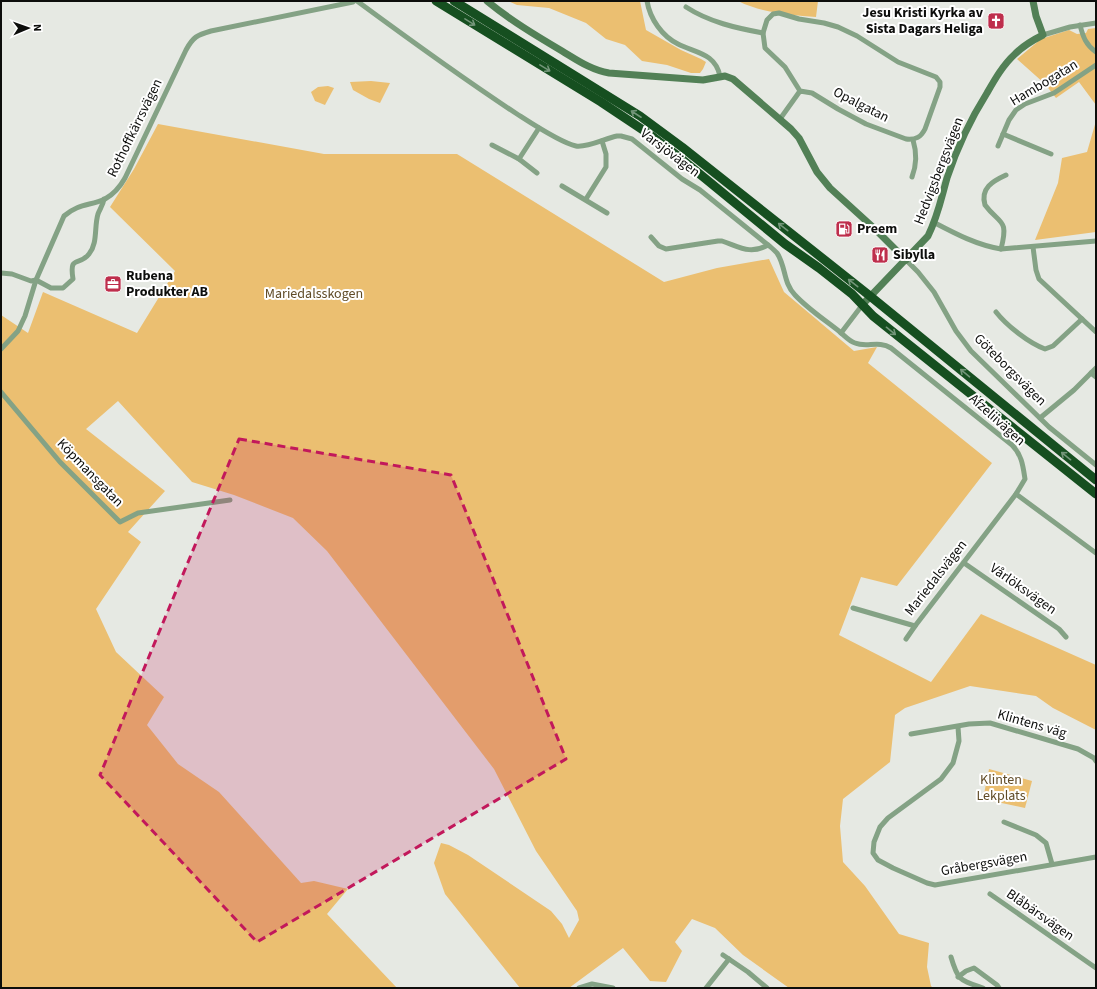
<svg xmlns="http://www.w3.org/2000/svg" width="1097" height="989" font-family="'Source Sans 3',sans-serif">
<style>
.green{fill:#ebbf71}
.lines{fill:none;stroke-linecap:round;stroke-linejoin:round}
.street{stroke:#84a285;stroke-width:5}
.secondary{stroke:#528056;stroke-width:7}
.highway{stroke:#164f20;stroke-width:9}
.oneway{stroke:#739579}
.marked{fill:#c2185b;fill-opacity:0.2;stroke:#c2185b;stroke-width:3;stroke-dasharray:8 5;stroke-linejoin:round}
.labels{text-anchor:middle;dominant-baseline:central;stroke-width:4;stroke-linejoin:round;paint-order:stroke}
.poi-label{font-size:14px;font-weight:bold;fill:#0d0e0c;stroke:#fff;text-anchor:start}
.street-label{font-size:14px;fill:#0d0e0c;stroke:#fff}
.park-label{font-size:14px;fill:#604b26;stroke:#fff}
</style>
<rect width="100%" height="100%" fill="#e6e9e3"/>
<g class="green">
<polygon points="508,1 640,1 646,30 681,50 701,59 706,62 703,69 700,73 691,73 667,65 642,61 625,45 606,39 586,23 549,8 517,5"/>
<path d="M738,1h80l-2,16c-26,-2 -54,-4 -78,-16z"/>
<polygon points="1096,28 1096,105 1079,82 1056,98 1045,84 1017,59 1041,39 1069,30 1077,34 1086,33 1088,29"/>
<polygon points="371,81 390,83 380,103 369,99 353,90 350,82"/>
<polygon points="328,86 334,88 325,105 315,101 311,92 318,87"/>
<polygon points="1096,121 1096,232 1035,240 1058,183 1062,158 1087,152"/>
<polygon points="158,124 324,154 457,154 664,282 717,268 769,259 784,292 854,351 877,347 868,363 992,463 897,586 861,577 839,635 931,682 981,614 1096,665 1096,730 1053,708 1036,696 970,686 905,708 895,715 890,762 843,799 840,826 843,862 865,886 899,934 929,943 927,967 931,986 933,988 789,988 743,955 715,928 692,919 675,942 682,951 666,982 650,981 623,948 569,988 520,988 445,894 434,863 441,843 449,845 468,855 551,911 562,924 569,938 579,920 577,911 536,851 494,769 327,551 293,518 234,495 192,482 118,401 86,429 165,491 128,532 141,542 96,609 116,652 164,697 147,725 178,764 219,792 301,883 314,881 348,889 327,914 397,988 1,988 1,315 28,333 43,292 137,333 175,271 110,207 134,169"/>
<polygon points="989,769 1032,781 1025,808 983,799"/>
</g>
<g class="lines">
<g class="street">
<path d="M357,1c53,39 105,77 160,113 14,9 44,29 59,32 11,2 30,-8 41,-10h4l11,3 50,40 18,11 68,55c3,2 6,5 9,8 9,13 6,30 18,42 13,14 30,25 45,37 5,4 9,9 15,11 12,5 23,-3 36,5l121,97c10,10 11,21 13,34l-9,15 80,59"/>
<path d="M647,1c3,18 15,35 31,43 18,9 37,9 42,32"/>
<path d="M686,7c23,15 50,21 77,26"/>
<path d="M1080,25c3,12 6,20 16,27"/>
<polyline points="1043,35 1070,27 1096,23"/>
<path d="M780,119l20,-28 12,2 26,16 28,15 40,15c10,1 15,-2 19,-10l15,-42v-5l-4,-5 -38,-15 -41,-26 -19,-9 -14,-4 -25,-4 -20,-6 -6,1 -6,6 -4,13 2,15 20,19 15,24"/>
<polyline points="1003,134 1051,154"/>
<polyline points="492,145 519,159 537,173"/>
<polyline points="998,146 1009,120 1016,110 1025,104 1054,93 1096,65"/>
<polyline points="519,159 539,128"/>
<path d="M912,177c5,-13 5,-24 1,-37"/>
<polyline points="562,186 607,213"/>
<polyline points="586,199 606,167 606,154 602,141"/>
<path d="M935,223c21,11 42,22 66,26l95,-8"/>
<path d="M651,237l8,9 7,3 52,-8h4c18,6 28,14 46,4"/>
<polyline points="1033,247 1036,270 1039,279 1096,332"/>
<path d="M1001,249c8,-31 -1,-24 -16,-44 -5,-17 8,-24 21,-30"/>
<polyline points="906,260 918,272 934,292 956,331 971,351 1049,427 1096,465"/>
<path d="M1,273l11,1 19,7 5,-1 15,8h12l10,-9c-4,-25 6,-12 16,-25 9,-11 5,-27 9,-40 2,-5 5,-9 6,-15"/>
<path d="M996,312c11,14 33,31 49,37l8,-3 29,-27"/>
<polyline points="841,333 863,304"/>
<path d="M1,349l17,-18 7,-15 11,-36 28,-64c15,-13 26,-10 41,-17 9,-5 15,-12 20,-21l61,-128c7,-13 11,-15 25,-19l142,-29 1,-1"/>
<polyline points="1091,373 1096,377"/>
<polyline points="1,392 60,462 120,522 138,513 230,500"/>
<polyline points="1040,418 1074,390 1096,368"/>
<polyline points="964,563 1059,629 1066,637"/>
<polyline points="853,608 915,626 1016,494"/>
<polyline points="906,639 915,626"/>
<polyline points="958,727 959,741 953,763 941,779 888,818 880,827 874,842 873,853 878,860 893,868 927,883 935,885 1096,857"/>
<polyline points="911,734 969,724 990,723 1078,749 1094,758 1096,761"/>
<polyline points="1004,822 1036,835 1046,843 1052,864"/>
<polyline points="990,894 1096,968"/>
<polyline points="723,955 748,972 767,988"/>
<path d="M951,957c7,24 9,23 32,31"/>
<polyline points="958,977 966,971 974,968 997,985 999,988"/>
<polyline points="579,988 592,984 613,988"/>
<polyline points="706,988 729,959"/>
</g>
<g class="secondary">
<path d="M487,1c23,19 48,34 75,50 15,9 29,19 47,22l94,7 22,-4 8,3 58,50 8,9 18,34 13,16 45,41 31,31"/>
<path d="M863,304l65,-68c10,-20 13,-37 19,-58 10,-30 23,-58 40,-85 8,-14 16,-28 28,-39 8,-8 18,-14 28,-19l-7,-19 -3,-15"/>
</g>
<g class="highway">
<polyline points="436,1 601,102 652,136 679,157 785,244 819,268 852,294 873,316 1096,494"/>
<polyline points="454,1 640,116 682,147 870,296 1096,480"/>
</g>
</g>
<defs><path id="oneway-shaft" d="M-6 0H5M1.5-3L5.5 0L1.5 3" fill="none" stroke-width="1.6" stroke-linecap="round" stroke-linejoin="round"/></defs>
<g class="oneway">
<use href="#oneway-shaft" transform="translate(470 22) rotate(32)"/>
<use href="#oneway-shaft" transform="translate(545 68) rotate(31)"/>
<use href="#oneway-shaft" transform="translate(636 114) rotate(-147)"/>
<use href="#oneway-shaft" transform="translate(783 227) rotate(-142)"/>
<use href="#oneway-shaft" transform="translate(853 283) rotate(-142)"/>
<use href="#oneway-shaft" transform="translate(891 331) rotate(39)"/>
<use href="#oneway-shaft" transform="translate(965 373) rotate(-140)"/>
<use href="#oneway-shaft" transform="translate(1066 456) rotate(-141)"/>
</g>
<path class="marked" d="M239,439l212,36 115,284 -309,183 -157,-167z"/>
<defs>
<g id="church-square" transform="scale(0.9)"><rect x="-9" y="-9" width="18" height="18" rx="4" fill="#be2e4c" stroke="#fff"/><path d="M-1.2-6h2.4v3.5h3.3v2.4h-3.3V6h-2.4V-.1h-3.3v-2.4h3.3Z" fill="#fff"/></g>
<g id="fuel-square" transform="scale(0.9)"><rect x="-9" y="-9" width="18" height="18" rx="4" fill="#be2e4c" stroke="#fff"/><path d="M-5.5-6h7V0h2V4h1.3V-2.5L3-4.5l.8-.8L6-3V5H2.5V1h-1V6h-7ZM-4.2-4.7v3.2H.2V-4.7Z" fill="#fff"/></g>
<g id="restaurant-square" transform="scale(0.9)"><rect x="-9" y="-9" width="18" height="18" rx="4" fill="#be2e4c" stroke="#fff"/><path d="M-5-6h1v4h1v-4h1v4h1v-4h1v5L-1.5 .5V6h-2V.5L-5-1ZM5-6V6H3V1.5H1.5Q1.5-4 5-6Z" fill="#fff"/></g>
<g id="office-square" transform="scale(0.9)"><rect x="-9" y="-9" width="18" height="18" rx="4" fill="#be2e4c" stroke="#fff"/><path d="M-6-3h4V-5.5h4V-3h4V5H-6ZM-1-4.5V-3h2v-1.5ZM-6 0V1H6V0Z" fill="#fff"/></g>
</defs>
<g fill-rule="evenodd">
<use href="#church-square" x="996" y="21"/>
<use href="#fuel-square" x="844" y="229"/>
<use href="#restaurant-square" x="880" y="255"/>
<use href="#office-square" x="113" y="284"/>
</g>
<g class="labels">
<g class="poi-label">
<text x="983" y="13" text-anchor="end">Jesu Kristi Kyrka av<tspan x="983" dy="16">Sista Dagars Heliga</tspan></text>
<text x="857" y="229">Preem</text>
<text x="893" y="255">Sibylla</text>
<text x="126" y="276">Rubena<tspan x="126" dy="16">Produkter AB</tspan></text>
</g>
<g class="street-label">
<text transform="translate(1044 83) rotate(-31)">Hambogatan</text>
<text transform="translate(861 105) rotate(27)">Opalgatan</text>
<text transform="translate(135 128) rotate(-64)">Rothoffkärrsvägen</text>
<text transform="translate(670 153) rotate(37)">Varsjövägen</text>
<text transform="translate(939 171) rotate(-69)">Hedvigsbergsvägen</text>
<text transform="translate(1010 370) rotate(45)">Göteborgsvägen</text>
<text transform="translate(997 420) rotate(42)">Afzeliivägen</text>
<text transform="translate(90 473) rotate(46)">Köpmansgatan</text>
<text transform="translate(936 578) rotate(-52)">Mariedalsvägen</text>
<text transform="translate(1023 589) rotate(35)">Vårlöksvägen</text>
<text transform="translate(1032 724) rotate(16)">Klintens väg</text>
<text transform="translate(984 864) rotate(-10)">Gråbergsvägen</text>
<text transform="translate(1040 915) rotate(35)">Blåbärsvägen</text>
</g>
<g class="park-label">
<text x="314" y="294">Mariedalsskogen</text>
<text x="1001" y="780">Klinten<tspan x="1001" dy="16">Lekplats</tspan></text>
</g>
</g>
<rect width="1097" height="989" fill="none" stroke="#0d0e0c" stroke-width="4"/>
<g transform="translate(28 28) rotate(88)" stroke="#ffffff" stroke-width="3" paint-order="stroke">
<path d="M0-3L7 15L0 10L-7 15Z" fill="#0d0e0c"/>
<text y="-6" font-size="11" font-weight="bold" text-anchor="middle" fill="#0d0e0c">N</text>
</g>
</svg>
